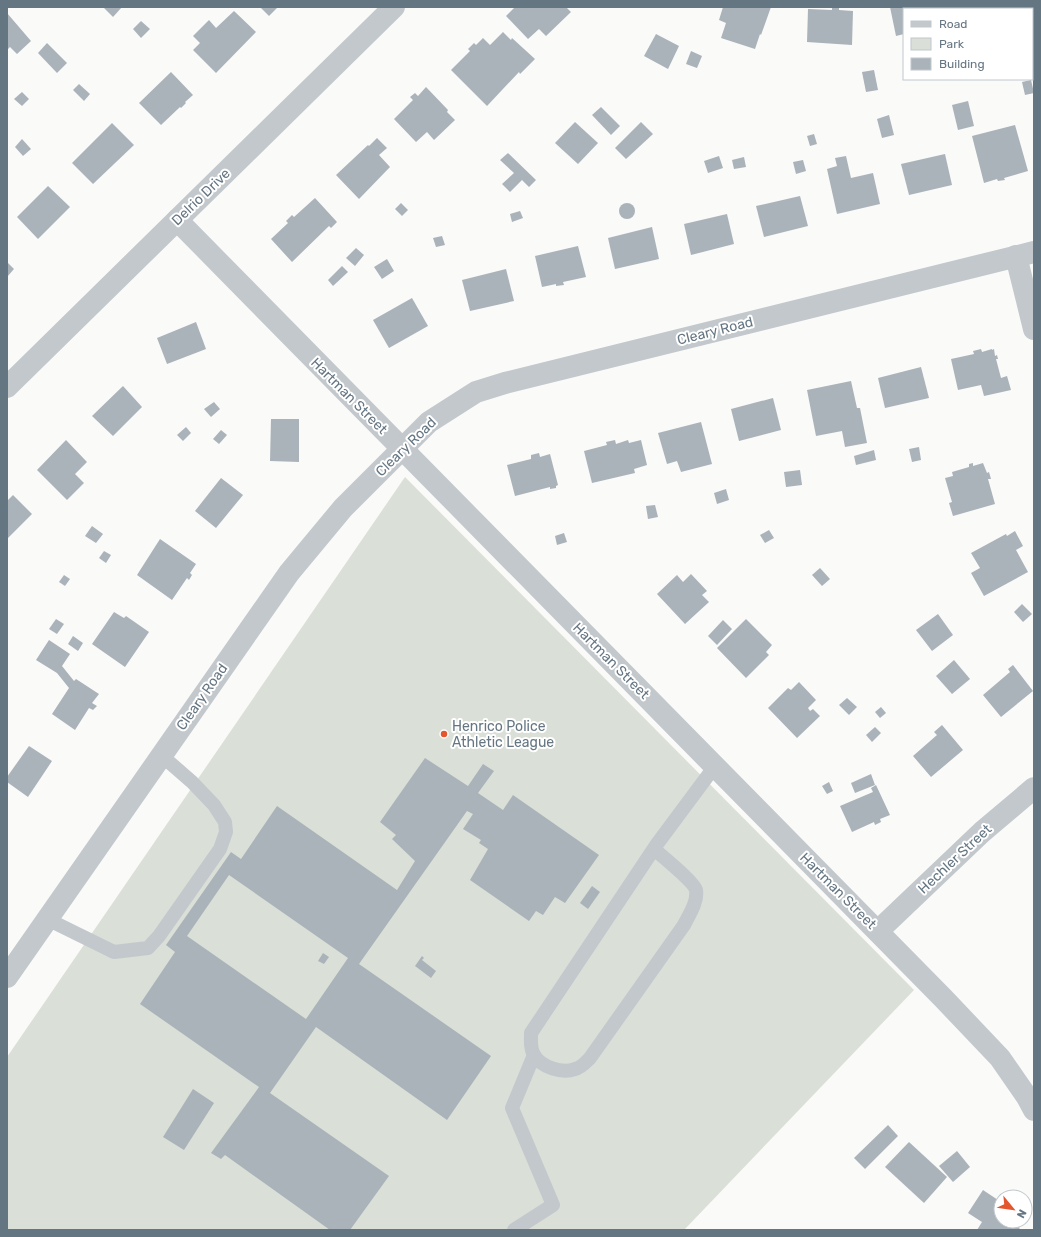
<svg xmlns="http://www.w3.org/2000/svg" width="1041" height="1237" font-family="Rubik,sans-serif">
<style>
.green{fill:#dadfd7}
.building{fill:#aab3b9;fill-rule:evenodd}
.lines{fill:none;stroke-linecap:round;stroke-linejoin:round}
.lane{stroke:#c3c8cc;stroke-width:14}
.street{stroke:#c3c8cc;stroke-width:22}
.poi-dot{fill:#e4572e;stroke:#fff;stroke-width:1.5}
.labels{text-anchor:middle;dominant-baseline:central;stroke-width:4;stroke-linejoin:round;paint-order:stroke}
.street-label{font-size:14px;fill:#657683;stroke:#fff}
.poi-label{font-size:14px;fill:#657683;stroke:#fff;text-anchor:start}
</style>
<rect width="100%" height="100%" fill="#fafaf8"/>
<polygon class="green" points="405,477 914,990 684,1230 7,1230 7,1057"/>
<g class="building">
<polygon points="103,7 122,7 113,17"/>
<polygon points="260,7 278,7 269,16"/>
<polygon points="515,7 566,7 571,12 546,36 539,29 528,39 506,16"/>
<polygon points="723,7 771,7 761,35 760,34 755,49 721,38 726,23 719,20"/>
<polygon points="832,7 839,7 839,10 853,11 852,45 807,42 808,9 832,10"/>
<polygon points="890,7 935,7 935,9 904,9 904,34 896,36"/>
<polygon points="971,7 1017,7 1015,9 971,9"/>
<polygon points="234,11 256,32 216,73 193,50 200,43 193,36 209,20 216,28"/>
<polygon points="7,13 31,41 17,54 10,47 7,50"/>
<polygon points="141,21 150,29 141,38 133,29"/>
<polygon points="503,32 511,40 512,38 535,59 520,74 519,72 487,106 451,70 470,51 468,49 474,43 476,45 483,38 490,45"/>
<polygon points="1034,32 1034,54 1032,55 1032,33"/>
<polygon points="656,34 679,46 668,69 644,56"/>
<polygon points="47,43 67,63 57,73 38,53"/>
<polygon points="691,51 702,56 697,68 686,64"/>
<polygon points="874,70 878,90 866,92 862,72"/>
<polygon points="171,72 193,95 185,102 186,103 181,108 180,107 161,125 139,103"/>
<polygon points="1031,80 1034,93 1025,95 1022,82"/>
<polygon points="79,84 90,94 84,101 73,90"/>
<polygon points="426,87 448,110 447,112 455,120 434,140 427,132 416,142 394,119 413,100 410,97 415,93 418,96"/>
<polygon points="22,92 29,99 22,106 14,99"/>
<polygon points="968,101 974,126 958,130 952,105"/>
<polygon points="601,107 620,126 611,135 592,115"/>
<polygon points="889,115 894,135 882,138 877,119"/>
<polygon points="575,122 598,143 578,164 555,143"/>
<polygon points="641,122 653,134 626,159 615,148"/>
<polygon points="112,123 134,145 93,184 72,163"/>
<polygon points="1015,125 1028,171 1004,178 1005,180 998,181 997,179 984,183 972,136"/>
<polygon points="814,134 817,144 810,146 807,136"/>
<polygon points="377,138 387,148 379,155 390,167 359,199 336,175 368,145 369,146"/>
<polygon points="22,139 31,149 23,156 15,147"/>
<polygon points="508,153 536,180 529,187 522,180 510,192 502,184 514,173 500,160"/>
<polygon points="945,154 952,185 909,195 901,164"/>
<polygon points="719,156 723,168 708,173 704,161"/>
<polygon points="846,156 851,178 873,173 880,204 837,214 827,169 837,166 835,158"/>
<polygon points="744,157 746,167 734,169 732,160"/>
<polygon points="803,160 806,171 796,174 793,162"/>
<polygon points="48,186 70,207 38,239 17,217"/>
<polygon points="800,196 808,226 764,237 756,206"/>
<polygon points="315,198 337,222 331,228 329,226 292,262 271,239 288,223 286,221 292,215 294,217"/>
<polygon points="401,203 408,210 402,216 395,209"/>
<circle cx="627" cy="211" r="8"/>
<polygon points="520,211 523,218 512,222 510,214"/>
<polygon points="727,214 734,244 691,255 684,224"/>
<polygon points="652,227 659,259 615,269 608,238"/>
<polygon points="442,236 445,245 436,247 433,238"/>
<polygon points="578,246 586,277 563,282 564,285 556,286 556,284 542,287 535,256"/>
<polygon points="356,248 364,255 355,266 346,258"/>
<polygon points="387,259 394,271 382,279 374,267"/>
<polygon points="7,262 14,269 7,277"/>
<polygon points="342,266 348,272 333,286 328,280"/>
<polygon points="506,269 514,301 470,311 462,280"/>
<polygon points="412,298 428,326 389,348 373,320"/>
<polygon points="196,322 206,349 167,364 157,338"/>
<polygon points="981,349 982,352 992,349 992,350 994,349 995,356 997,355 998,359 996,359 1001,378 1007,376 1011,390 984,396 981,385 958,390 951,359 974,354 973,351"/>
<polygon points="921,367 929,398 885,408 878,378"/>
<polygon points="851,381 857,408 860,408 867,443 845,447 842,431 816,436 807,390"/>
<polygon points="123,386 142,407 113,436 92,416"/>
<polygon points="773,398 781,430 739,441 731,409"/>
<polygon points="214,402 220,409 211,417 204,409"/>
<polygon points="271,419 299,419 299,462 270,461"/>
<polygon points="701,422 712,464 681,472 677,461 667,464 658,433"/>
<polygon points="186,427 191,433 183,441 177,435"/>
<polygon points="221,430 227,435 219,444 213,439"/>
<polygon points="66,440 87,462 75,474 84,483 67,500 37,470"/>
<polygon points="615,440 616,444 628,440 629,443 641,440 647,465 634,469 635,473 592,483 584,451 607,445 606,442"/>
<polygon points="919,447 921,460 912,462 909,449"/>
<polygon points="874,450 876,460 856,465 854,456"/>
<polygon points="539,453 540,457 550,454 558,485 556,486 556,488 550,489 550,487 515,496 507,465 531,459 531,455"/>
<polygon points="973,463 973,466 983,463 987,473 989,472 991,479 988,479 995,504 953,516 949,503 952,502 945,478 953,476 952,472 969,467 969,464"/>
<polygon points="800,470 802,485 786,487 784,472"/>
<polygon points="221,478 243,495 216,528 195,511"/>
<polygon points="726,489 729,500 717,504 714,493"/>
<polygon points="13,495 32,514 7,539 7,501"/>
<polygon points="655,505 658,517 648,519 646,506"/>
<polygon points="92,526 103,534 96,543 85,536"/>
<polygon points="769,530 774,538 765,543 760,535"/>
<polygon points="1015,531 1023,546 1016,550 1028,572 984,596 971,573 980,568 971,553 1006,534 1007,536"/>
<polygon points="564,533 567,542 557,545 555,536"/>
<polygon points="160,539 196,564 190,573 192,575 189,580 187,578 172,600 137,575"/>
<polygon points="104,551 111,555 106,563 99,558"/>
<polygon points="820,568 830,579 822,586 812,575"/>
<polygon points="691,574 707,591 702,595 709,602 685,624 657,594 677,575 683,582"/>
<polygon points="64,575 70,579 65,586 59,582"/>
<polygon points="1022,604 1032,614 1023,622 1014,612"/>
<polygon points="114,612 124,618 126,616 149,632 125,667 92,644"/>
<polygon points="938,614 953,635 932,651 916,630"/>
<polygon points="56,619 64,624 57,634 49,629"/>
<polygon points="746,619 772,645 766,652 769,655 746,678 717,648"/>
<polygon points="723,620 732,629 717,645 708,636"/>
<polygon points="73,636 83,643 78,651 68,644"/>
<polygon points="49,640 70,654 62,666 74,681 76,679 99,694 92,703 97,706 93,710 89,708 75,730 52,714 69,688 57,673 36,660"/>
<polygon points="954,660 970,679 952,694 936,676"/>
<polygon points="1013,665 1033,691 1001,717 983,695 1010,672 1008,669"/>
<polygon points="799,682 816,700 808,708 810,711 813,709 820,716 797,738 768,708 788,688 791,690"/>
<polygon points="847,698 857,707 849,715 839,705"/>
<polygon points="881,707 886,713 880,718 875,712"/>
<polygon points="942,725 963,750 931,777 913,756 937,735 934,732"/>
<polygon points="875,727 881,733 872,742 866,735"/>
<polygon points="29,746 52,761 28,797 7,782 7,777"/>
<path d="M425,758l43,28 15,-22 11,7 -16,22 25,17 10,-15 86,60 -34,48 -10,-6 -12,18 -7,-4 -7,10 -59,-41 18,-31 -9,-6 2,-3 -18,-11 10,-15 -6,-3 -108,153 132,92 -44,64 -131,-93 -46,66 119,83 -39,54h-20l-105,-75 -4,4 -10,-6 48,-66 -119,-83 35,-52 -9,-7 65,-93 10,7 36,-53 120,84 18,-29 -23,-22 4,-4 -16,-13zM229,875l119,83 -42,61 -119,-83z"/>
<polygon points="871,774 875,785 855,793 851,783"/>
<polygon points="829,782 833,791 827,794 822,786"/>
<polygon points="876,785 890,815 880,819 881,822 875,825 874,822 852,832 840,806 873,792 871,788"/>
<polygon points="592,886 600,892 588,909 580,903"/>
<polygon points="323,953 329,957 324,964 318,961"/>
<polygon points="422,956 424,958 422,960 436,971 431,978 415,966"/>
<polygon points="193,1089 214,1103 184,1150 163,1137"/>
<polygon points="888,1125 898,1136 865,1169 854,1158"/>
<polygon points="909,1142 947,1177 924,1203 885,1167"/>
<polygon points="957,1151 970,1167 953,1182 939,1166"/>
<polygon points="983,1190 1001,1202 1001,1221 1015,1221 1014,1224 1020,1228 1018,1230 977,1230 982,1222 968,1213"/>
</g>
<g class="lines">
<g class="lane">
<path d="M654,849c8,7 40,33 42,41 2,12 -7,25 -12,35l-94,133c-4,4 -9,10 -15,11 -13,5 -34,-2 -41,-14 -4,-7 -3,-14 -3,-22l126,-189 58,-78"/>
<polyline points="47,919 114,952 148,948 159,936 220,849 226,832 225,822 214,805 192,782 161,755"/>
<polyline points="514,1230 553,1205 512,1108 534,1055"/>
</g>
<g class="street">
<polyline points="177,220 943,998 1000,1058 1027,1097 1034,1110"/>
<polyline points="1016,256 1034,329"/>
<polyline points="7,387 394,7"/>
<polyline points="878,931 982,832 1034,788"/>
<polyline points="7,977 289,573 343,508 429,422 476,392 505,383 1034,252"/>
</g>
</g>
<circle class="poi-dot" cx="444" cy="734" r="4"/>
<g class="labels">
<g class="street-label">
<text transform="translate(201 197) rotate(-44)">Delrio Drive</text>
<text transform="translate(715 331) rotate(-14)">Cleary Road</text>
<text transform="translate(349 396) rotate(45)">Hartman Street</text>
<text transform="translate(406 447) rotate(-44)">Cleary Road</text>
<text transform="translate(611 661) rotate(45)">Hartman Street</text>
<text transform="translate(202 697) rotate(-55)">Cleary Road</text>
<text transform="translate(955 859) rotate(-43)">Hechler Street</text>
<text transform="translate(838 891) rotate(45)">Hartman Street</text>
</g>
<g class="poi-label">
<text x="452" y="726">Henrico Police<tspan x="452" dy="16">Athletic League</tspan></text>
</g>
</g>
<rect width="1041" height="1237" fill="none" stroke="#657683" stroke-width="16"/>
<rect x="903" y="8" width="130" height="72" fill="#ffffff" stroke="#c1c8cd"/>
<rect x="911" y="21" width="20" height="6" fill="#c3c8cc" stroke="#c1c8cd"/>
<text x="939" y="28" font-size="12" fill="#657683">Road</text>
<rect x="911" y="38" width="20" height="12" fill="#dadfd7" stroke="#c1c8cd"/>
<text x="939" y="48" font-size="12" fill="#657683">Park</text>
<rect x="911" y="58" width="20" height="12" fill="#aab3b9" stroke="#c1c8cd"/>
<text x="939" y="68" font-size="12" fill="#657683">Building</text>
<g transform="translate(1013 1209) rotate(119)"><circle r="19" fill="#ffffff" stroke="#c1c8cd"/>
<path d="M0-3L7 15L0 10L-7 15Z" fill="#e4572e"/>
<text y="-6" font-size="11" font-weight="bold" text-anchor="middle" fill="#657683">N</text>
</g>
</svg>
